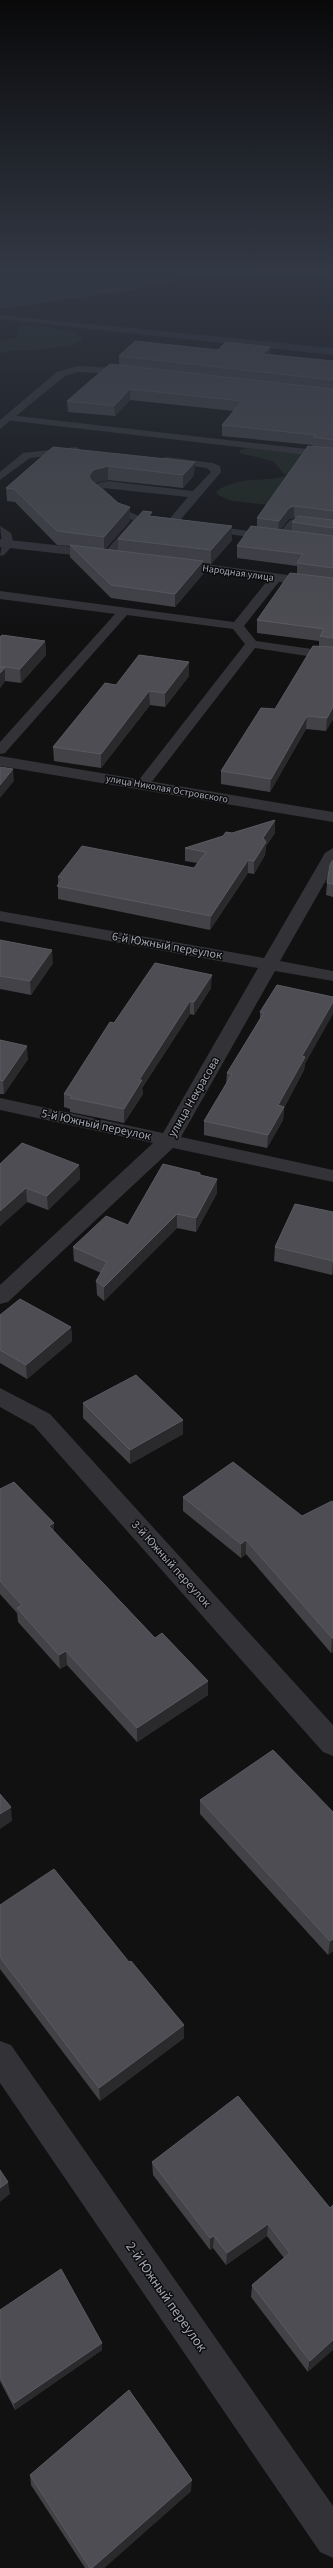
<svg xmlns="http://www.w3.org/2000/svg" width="333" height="2568" font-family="'Source Sans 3',sans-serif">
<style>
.green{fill:#1d251e}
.water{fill:#272f36}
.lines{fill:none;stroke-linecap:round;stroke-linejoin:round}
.lane{fill:#323237;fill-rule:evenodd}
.street{fill:#323237;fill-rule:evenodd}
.wall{fill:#424247;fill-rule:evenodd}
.shaded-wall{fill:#2a2a2d}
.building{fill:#4d4d53;stroke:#5a5b62}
.labels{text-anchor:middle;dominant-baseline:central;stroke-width:3;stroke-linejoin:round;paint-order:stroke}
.far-street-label{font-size:10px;fill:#a2a6b3;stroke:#0c0c0d}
.street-label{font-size:12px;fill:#a2a6b3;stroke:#0c0c0d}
.near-street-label{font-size:14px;fill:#a2a6b3;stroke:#0c0c0d}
</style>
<rect width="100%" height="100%" fill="#111112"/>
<g class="green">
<polygon points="0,267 94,267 45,274 0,275"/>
<path d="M42,325l34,8 7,6c-15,13 -60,9 -83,14v-12l15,-3 3,-4 -3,-4 4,-4z"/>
<path d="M248,448l54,4 14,58 -84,-9 -14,-6 -2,-3c21,-17 47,-9 70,-16l-13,-15 -34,-8 1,-3z"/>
</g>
<g class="water">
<polygon points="94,267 220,267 132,290 0,309 0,275 45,274"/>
<polygon points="0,315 333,348 333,355 25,322 0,319"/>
</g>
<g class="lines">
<g class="lane">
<polygon points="9,415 333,452 333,458 5,420 4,418"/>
<polygon points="76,447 81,450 80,452 30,458 0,480 0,472 23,453"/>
<polygon points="167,457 213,463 220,466 221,472 176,525 172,526 166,523 188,497 103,488 127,511 146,519 112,557 104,557 104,553 133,520 119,515 91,490 95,484 108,481 193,491 211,472 207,468 163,462 163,458"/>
<polygon points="294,519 333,524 333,530 297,526 285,540 281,541 205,531 199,528 205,525 277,535 290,520"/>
<polygon points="0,526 11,533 14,544 4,555 0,556 2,544"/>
<polygon points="276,574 282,578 244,626 256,641 333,652 333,660 255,648 147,788 142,789 135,785 245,644 233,629 127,615 5,753 0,754 0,742 115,614 0,599 0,591 234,622 272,575"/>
</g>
<g class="street">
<polygon points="78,366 133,369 138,372 133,375 78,372 65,376 0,429 0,420 57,372"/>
<polygon points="0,539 100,550 106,554 100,558 0,547"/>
<polygon points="174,560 333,581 333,589 169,567 168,564"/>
<polygon points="0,756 333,812 333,822 0,766"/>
<polygon points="333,848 333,868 280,961 333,971 333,981 275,971 181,1137 333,1170 333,1182 173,1148 8,1302 0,1304 0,1285 153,1143 0,1110 0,1098 163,1133 258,968 0,921 0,911 264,958 325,853"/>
<polygon points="0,1388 50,1414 333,1725 333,1756 323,1752 34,1426 0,1407"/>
<polygon points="0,2041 11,2045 333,2506 333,2558 320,2552 0,2083"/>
</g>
</g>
<g class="wall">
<path d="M270,355l63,6v358l-7,12 -20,-2 -36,63 -49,-8v-13l54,-62 44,-63v-5l-62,-8v-13l40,-46v-8l-60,-8v-12l20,-19v-9l56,-73 -91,-9v-11l12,-14 -104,-11 -15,16 -47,-4 -1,-11 52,-36v-9zM294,518h2l-4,4v9l-12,-1 9,-11z"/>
<polygon points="53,447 194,475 183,488 108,480 94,483 130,521 105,549 118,551 118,539 152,516 232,526 232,540 211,564 203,563 203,574 175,607 111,598 70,557 70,546 57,545 15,502 7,501 6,488"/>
<polygon points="0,637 45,641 46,655 21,683 5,681 0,688"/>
<polygon points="189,676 165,707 150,705 101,768 54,761 53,747 116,685"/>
<polygon points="275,820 275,833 266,846 265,855 254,874 248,873 210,930 58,899 58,877 194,868 197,863 185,861 185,848"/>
<polygon points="333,860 333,897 326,895 327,883"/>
<polygon points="0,940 53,963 31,995 0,989"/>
<polygon points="277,985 305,1064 304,1070 284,1108 283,1120 267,1148 204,1135 204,1121 226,1084 227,1073 260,1018 260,1012"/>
<polygon points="211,988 194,1015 190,1014 142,1088 143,1094 124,1123 70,1112 70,1109 64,1107 64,1094 114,1023"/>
<polygon points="0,1040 28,1059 4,1094 0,1094"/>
<polygon points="0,1164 79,1165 80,1179 48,1210 27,1202 0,1226"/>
<polygon points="200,1173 200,1175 217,1179 217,1193 196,1232 177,1228 104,1301 97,1295 96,1281 101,1273 74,1261 73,1247 128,1225"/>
<polygon points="333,1212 333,1272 332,1275 274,1261 275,1247"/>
<polygon points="0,1315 71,1327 72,1341 27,1379 0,1363"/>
<polygon points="83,1403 183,1420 183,1434 130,1464 83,1418"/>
<polygon points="0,1489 54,1532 155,1638 208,1681 208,1695 137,1742 67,1665 60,1669 18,1622 17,1613 0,1594"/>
<polygon points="183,1497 302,1516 333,1503 333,1652 331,1653 246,1554 241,1558 183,1511"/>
<polygon points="200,1800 333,1812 333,1951 328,1955 200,1814"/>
<polygon points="0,1905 184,2038 100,2101 0,1969"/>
<polygon points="152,2162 330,2208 333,2205 308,2372 251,2297 252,2285 284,2258 267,2236 226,2265 213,2248 210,2250 153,2175"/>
<polygon points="0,2310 102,2350 15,2410 0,2381"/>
<polygon points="30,2475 191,2491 104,2568 85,2568 31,2485"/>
</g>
<g class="shaded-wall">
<polygon points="270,347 270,357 263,354"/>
<polygon points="130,389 130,400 115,416 114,406"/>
<polygon points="195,462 194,475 183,488 183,475"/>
<polygon points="108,466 108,480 94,483 90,489 89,476 93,470"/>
<polygon points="294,506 294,518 289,519 278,532 279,521 289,508"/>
<polygon points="130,507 130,521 104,551 104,537"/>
<polygon points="232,526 232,540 211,564 211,550"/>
<polygon points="203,561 203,574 175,607 175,594"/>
<polygon points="45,641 46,655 21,683 20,669"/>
<polygon points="189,662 189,676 165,707 165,693"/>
<polygon points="5,668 5,681 0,688 0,673"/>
<polygon points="149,691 150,705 101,768 101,754"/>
<polygon points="333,707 333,719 326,731 327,718"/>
<polygon points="307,716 306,729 270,792 271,779"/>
<polygon points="13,769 14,781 0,798 0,785"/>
<polygon points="275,820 275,833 266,846 265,855 254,874 254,861 263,838"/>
<polygon points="248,860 248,873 210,930 211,916"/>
<polygon points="52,950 53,963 31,995 30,981"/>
<polygon points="212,975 211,988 194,1015 194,1002"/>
<polygon points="190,1001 190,1014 142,1088 143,1094 124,1123 124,1109 139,1080"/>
<polygon points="333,1002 333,1014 305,1064 304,1070 284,1108 283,1120 267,1148 268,1135 278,1105 302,1056"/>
<polygon points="27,1046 28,1059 4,1094 3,1081"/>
<polygon points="79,1165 80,1179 48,1210 47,1196"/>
<polygon points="217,1179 217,1193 196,1232 196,1218"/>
<polygon points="26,1188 27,1202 0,1226 0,1211"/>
<polygon points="177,1214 177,1228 104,1301 104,1287"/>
<polygon points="333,1261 333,1272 332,1275"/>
<polygon points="71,1327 72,1341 27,1379 26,1365"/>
<polygon points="183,1420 183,1434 130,1464 130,1450"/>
<polygon points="54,1523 54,1537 49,1526"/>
<polygon points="246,1540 246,1554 241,1558 241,1544"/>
<polygon points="332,1638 333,1638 333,1652 331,1653"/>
<polygon points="66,1651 67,1665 60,1669 59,1655"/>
<polygon points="208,1681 208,1695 137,1742 137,1728"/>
<polygon points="11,1807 12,1821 0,1829 0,1814"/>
<polygon points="333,1939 333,1951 328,1955 330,1941"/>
<polygon points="184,2025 184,2038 100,2101 99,2088"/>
<polygon points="8,2182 10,2194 0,2202 0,2188"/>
<polygon points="268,2224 267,2236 226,2265 227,2253"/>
<polygon points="214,2236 213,2248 210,2250 210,2238"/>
<polygon points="333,2340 333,2350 308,2372 310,2361"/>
<polygon points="102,2343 102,2350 15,2410 14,2403"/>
<polygon points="192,2480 191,2491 104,2568 92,2568"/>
</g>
<g class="building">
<polygon points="135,341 218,350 226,342 270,347 263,354 333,361 333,380 119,356"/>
<polygon points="110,364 333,389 333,440 313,437 315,435 222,425 242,401 130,389 114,406 67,401"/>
<polygon points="308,446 333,448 333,511 294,506 289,508 279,521 257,518"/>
<polygon points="53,447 195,462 183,475 108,466 93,470 89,476 91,480 118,503 130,507 104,537 57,531 14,489 6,488"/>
<polygon points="143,511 152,512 149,516 232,526 211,550 118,539"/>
<polygon points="298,516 333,520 333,528 292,522"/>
<polygon points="251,526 333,536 333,568 297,563 303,554 237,546"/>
<polygon points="70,545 203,561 175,594 111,585"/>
<polygon points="290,573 333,578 333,638 320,636 324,629 257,620"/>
<polygon points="2,635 45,641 20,669 0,666 0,637"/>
<polygon points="313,646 333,647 333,707 327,718 307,716 271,779 221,771 261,708 275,709"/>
<polygon points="139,655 189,662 165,693 149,691 101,754 53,747 105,683 116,685"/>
<polygon points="0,667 5,668 0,673"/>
<polygon points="0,767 13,769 0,785"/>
<polygon points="275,820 263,838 266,842 254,861 248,860 211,916 57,886 63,878 58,877 82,846 194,868 206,852 185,848 223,836 226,832 232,833"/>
<polygon points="333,860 333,884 327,883 330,865"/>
<polygon points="0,940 52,950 30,981 0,976"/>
<polygon points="155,963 212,975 194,1002 190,1001 139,1080 142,1080 124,1109 70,1098 72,1096 64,1094 110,1022 114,1023"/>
<polygon points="277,985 333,997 333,1002 302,1056 305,1057 278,1105 284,1107 268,1135 204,1121 232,1074 227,1073 264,1013 260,1012"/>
<polygon points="0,1040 27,1046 3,1081 0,1080"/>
<polygon points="22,1143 79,1165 47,1196 26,1188 0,1211 0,1164"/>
<polygon points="163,1164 200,1173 200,1175 217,1179 196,1218 177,1214 104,1287 96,1281 107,1262 73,1247 106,1216 128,1225"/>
<polygon points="295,1204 333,1212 333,1261 275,1247"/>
<polygon points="20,1299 71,1327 26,1365 0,1350 0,1315"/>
<polygon points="136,1375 183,1420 130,1450 83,1403"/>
<polygon points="233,1462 302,1516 332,1501 333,1503 333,1638 332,1638 246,1540 241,1544 183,1497"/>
<polygon points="14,1482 54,1523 49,1526 155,1638 162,1633 208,1681 137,1728 66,1651 59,1655 17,1608 22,1605 0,1581 0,1489"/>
<polygon points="273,1750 333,1812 333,1939 330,1941 200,1800"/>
<polygon points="0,1794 11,1807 0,1814"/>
<polygon points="54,1869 129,1962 131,1961 184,2025 99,2088 0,1957 0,1905"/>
<polygon points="238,2096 330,2208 333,2205 333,2340 310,2361 252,2285 290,2253 268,2224 227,2253 214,2236 210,2238 152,2162"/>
<polygon points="0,2170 8,2182 0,2188"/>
<polygon points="61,2269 102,2343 14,2403 0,2377 0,2310"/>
<polygon points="129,2390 192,2480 92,2568 90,2568 30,2475"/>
</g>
<linearGradient id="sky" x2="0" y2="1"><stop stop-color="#09090a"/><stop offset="0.43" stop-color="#323844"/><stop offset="1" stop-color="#323844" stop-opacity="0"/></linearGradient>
<rect width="333" height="627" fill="url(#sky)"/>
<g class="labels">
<g class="far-street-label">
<text transform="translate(238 573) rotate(8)">Народная улица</text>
<text transform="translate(167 789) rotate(10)">улица Николая Островского</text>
</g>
<g class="street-label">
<text transform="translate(167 946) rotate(10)">6-й Южный переулок</text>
<text transform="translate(194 1097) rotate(-60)">улица Некрасова</text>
<text transform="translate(96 1125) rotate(12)">5-й Южный переулок</text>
<text transform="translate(171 1564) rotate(48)">3-й Южный переулок</text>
</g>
<g class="near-street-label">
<text transform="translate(166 2297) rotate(55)">2-й Южный переулок</text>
</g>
</g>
</svg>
